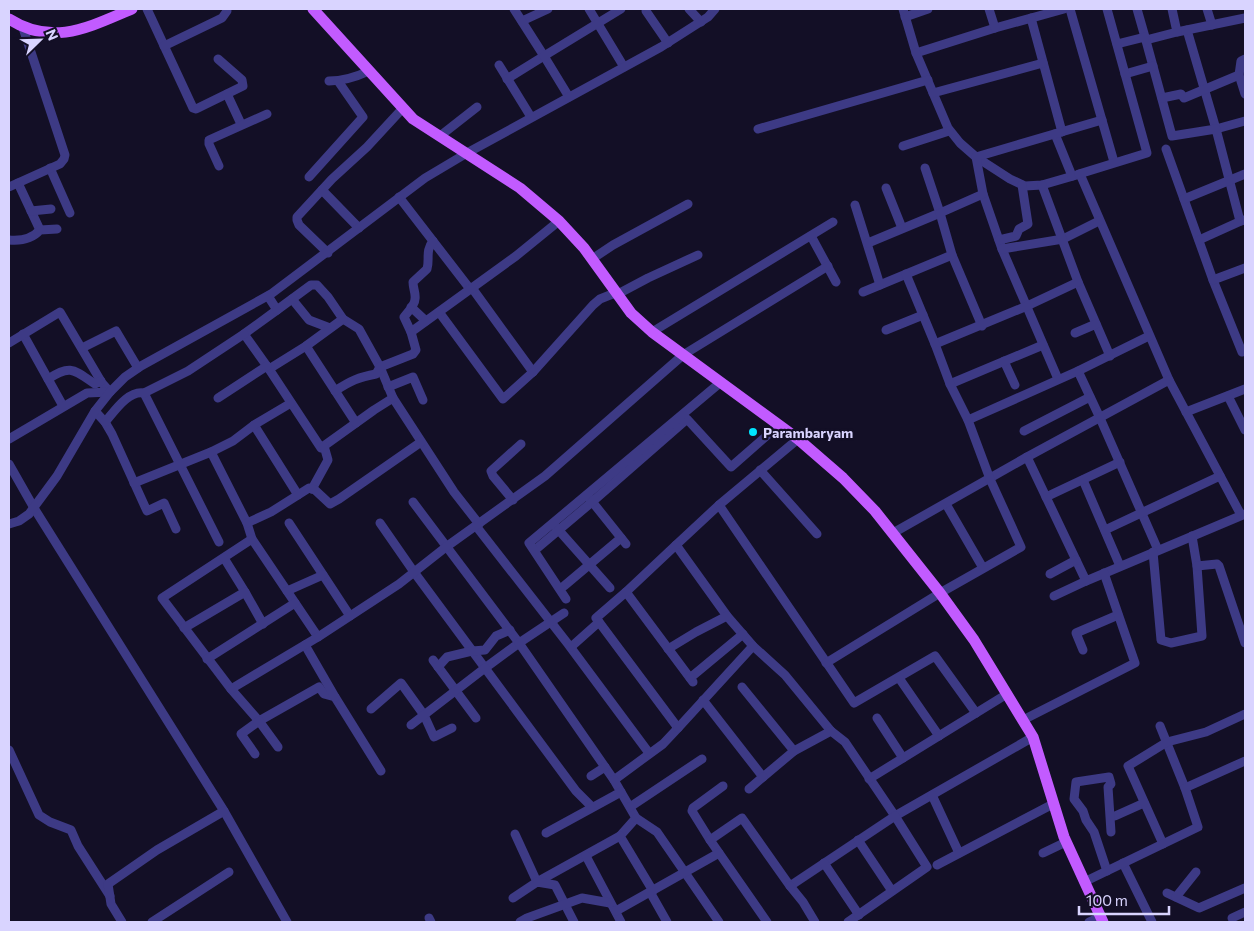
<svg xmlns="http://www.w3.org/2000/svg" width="1254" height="931" font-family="Commissioner,sans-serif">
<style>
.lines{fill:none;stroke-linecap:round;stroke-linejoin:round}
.minor{stroke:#3d3a85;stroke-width:9}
.major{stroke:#c25bff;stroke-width:11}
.poi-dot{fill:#00e5ff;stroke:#130f26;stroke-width:2}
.labels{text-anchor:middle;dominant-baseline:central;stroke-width:4.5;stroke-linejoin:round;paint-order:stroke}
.poi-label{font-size:14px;font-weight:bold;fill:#d9d4ff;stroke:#130f26;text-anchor:start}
</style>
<rect width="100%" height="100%" fill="#130f26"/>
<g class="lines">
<g class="minor">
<polyline points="147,9 193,108 196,109 243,86 242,80 218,59"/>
<polyline points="589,9 624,67"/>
<polyline points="689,9 701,22"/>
<polyline points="903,9 916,53 995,28 1064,9"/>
<polyline points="989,9 995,28"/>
<polyline points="1070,9 1114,162"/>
<polyline points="1137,9 1145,37"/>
<polyline points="1207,9 1212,25"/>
<polyline points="646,11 668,43"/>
<polyline points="905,17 928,9"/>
<polyline points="1031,18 1062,132"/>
<polyline points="522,21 548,9"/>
<polyline points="1187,30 1216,129 1245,121"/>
<polyline points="1177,32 1245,18"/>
<polyline points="1146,40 1177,32 1172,9"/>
<polyline points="1117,44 1145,37 1172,136 1216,129 1240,221 1245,220"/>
<polyline points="164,46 222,18 227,11"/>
<polyline points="916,53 948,128 960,143 976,157 1010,179 1025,186 1042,185 1080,174 1169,380"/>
<polyline points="1245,59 1241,61 1239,75 1245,94"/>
<polyline points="499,65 531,117"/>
<polyline points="1125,74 1153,66"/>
<polyline points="507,79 544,56 514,9"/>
<path d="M329,81c15,0 27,-4 40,-10"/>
<polyline points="933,93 1043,63"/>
<polyline points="227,94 241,124"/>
<polyline points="569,97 544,56 621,9"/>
<polyline points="1162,98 1181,94 1184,98 1239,75"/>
<polyline points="758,129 928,80"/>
<polyline points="1055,134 1072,176"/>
<polyline points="440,136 477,107"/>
<polyline points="903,146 949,131"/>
<polyline points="1166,149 1213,280 1242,352"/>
<polyline points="219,166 209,144 209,140 267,114"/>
<polyline points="50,168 70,213"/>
<polyline points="1079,174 1147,153 1107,9"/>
<polyline points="309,177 363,117 338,81"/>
<polyline points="18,183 40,230"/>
<polyline points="9,187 60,164 64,159 65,155 23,28"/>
<polyline points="886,188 902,228"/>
<polyline points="322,190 359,228"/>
<polyline points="983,194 1002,249 1058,379"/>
<polyline points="399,197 470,289"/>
<polyline points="1184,199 1245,174"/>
<polyline points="855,205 880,285"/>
<polyline points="31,211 51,209"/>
<polyline points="811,236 836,282"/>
<path d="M9,240c11,1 23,-1 31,-10l17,-1"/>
<polyline points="999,240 1016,236 1019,229 1028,224 1022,185"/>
<polyline points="1199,240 1241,221"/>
<polyline points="868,243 940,213 925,168"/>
<polyline points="1002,249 1063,239 1099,221"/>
<polyline points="328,253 299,225 297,220 297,217 332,179 367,147 403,108"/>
<polyline points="952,255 982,326"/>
<polyline points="592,259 613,245 688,204"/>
<polyline points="1213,280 1245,268"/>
<polyline points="1078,282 1110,356"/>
<polyline points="472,288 533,372"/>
<polyline points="863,292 952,255 940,213 983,194 976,157 1102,120"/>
<polyline points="616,295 648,278 698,255"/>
<polyline points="268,296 277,310 244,334 269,369 321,448 374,410 393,398 454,492 479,524"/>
<polyline points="292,299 309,320 330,328"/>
<polyline points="411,307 426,321"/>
<polyline points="277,310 311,285 317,285 328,297 343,319 359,329 380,367 393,398"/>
<polyline points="439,312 503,399 533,372 593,305 600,299 615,293"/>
<polyline points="886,330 923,315"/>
<path d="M411,332l-7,-15c4,-5 11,-12 11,-18 1,-6 -2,-10 -2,-17l14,-13c3,-10 -2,-18 6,-28"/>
<polyline points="652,332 833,222"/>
<polyline points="1075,333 1096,324"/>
<polyline points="23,334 63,406"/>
<polyline points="9,343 60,312 102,383 110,392"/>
<polyline points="935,344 1027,306 1078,282 1042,185"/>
<polyline points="306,346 356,423"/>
<polyline points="82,348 116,331 138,368"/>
<polyline points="1004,361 1015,385"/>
<polyline points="269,369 306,346 343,319"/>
<polyline points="1078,371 1100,418 1158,550"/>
<path d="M48,379c23,-15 26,-9 47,5l6,-3"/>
<polyline points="950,384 1043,345"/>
<polyline points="388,387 413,377 423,400"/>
<path d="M335,391c15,-10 24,-14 41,-17l4,-7 33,-13 3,-4 -5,-18 105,-76 43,-35"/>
<polyline points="144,393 219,542"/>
<polyline points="1228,396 1245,430"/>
<polyline points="218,398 267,366"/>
<polyline points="95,411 105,422 112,434 147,511 164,503 176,529"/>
<polyline points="1186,412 1245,389"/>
<polyline points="968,420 1078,371 1149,336"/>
<path d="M105,422c9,-10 23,-32 39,-29l44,-22 56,-37"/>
<polyline points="254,425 298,495"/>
<polyline points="1024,431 1090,397"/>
<polyline points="9,439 87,393 110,392"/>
<polyline points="798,439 719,505 676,545 727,616 753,646 785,675 831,731"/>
<polyline points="211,452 247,523 252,539 318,637"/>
<polyline points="1027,457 1169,380 1241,515"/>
<polyline points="9,464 34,508 224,811 287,922"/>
<polyline points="760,470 817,534"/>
<polyline points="1083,480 1120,566"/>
<polyline points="134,483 211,452 233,441 254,425 291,403"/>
<polyline points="312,489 328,460 324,446"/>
<polyline points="1046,497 1120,462"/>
<polyline points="590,499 626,544"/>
<polyline points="513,500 493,476 491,471 521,444"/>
<polyline points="946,504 983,568"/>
<polyline points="719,505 854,703 935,656 976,713"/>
<polyline points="247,523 271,512 309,488 315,490 330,504 339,499 421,442"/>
<polyline points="289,523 350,616"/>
<polyline points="380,523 414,572 485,668 519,643 413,502"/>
<polyline points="9,524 19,521 29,514 57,476 95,411 110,392 125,377 141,366 271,294 425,178 467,153 661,47 708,17 715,9"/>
<polyline points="476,526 568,644 649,753"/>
<polyline points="555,526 610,588"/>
<polyline points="1105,530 1220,476"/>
<polyline points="893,533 1027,457 1086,581 1245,514"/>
<polyline points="252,539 162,598 231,689 259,721 319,687 324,694 335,697 381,771"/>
<polyline points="676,545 626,592 693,682"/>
<polyline points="535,550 592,502 687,419 731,467 779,425"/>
<polyline points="1153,552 1161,640 1171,643 1202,636 1197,566 1192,536"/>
<polyline points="224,558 245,592"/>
<polyline points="1197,566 1217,564 1219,566 1245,643"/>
<polyline points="1050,574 1076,560"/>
<polyline points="564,586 621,538"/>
<polyline points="287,591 323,575"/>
<polyline points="1054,596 1086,581"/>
<polyline points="566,599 529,543 721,382"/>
<polyline points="564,613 519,643 614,780 663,744 678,728 596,618 626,592"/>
<polyline points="184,628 245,592 263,624"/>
<polyline points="305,645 335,697"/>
<polyline points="571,647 599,622"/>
<polyline points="668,649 696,632 727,616"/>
<polyline points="1083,650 1076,633 1118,615"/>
<polyline points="207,659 295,603"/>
<polyline points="433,660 476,718"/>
<polyline points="826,663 940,593 1021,547 990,479 968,420 950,384 935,344 906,274"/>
<polyline points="438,667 447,657 472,651 485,650 496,636 510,630"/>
<polyline points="690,678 743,634"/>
<polyline points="899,678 939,736"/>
<polyline points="742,687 794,751"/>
<polyline points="231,689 318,637 399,584 446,547 545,476 683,355 828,266"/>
<polyline points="703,700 763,777 794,751 831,731 845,742 895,816 1033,737"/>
<polyline points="371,709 401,683 424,715 434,737 452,728"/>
<polyline points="877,718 903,758"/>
<polyline points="1023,720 1135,663 1104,573"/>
<polyline points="411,725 485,668 576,791 592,807"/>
<polyline points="1160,726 1185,788"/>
<polyline points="678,728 753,646"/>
<polyline points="9,750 39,815 50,822 71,830 78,846 110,896"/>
<polyline points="255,754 241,734 259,721 278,747"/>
<polyline points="591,776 605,767"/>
<polyline points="869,779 1007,694"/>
<polyline points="614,780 636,818 620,836 653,891"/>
<polyline points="723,786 693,808 692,811 710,840 767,922"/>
<polyline points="749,789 763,777"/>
<polyline points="932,795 959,853"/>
<polyline points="630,807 702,759"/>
<polyline points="1115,816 1144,803"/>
<polyline points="636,818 657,832 719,922"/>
<polyline points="546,833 621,792"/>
<polyline points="515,834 537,882 620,836"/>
<polyline points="710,840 742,818 790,886 895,816 927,867 848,922"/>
<polyline points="858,840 892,891"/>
<polyline points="1163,844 1128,766 1167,742 1206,732 1245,714"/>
<polyline points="1043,853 1066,842"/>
<polyline points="586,856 621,922"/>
<polyline points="824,863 859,915"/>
<polyline points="1123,863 1152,922"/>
<polyline points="937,865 1053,804"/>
<polyline points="1107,871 1094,832 1086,820 1083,811 1074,799 1076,782 1109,777 1111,784 1108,787 1111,832"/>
<polyline points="1084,882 1198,827 1185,788 1245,761"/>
<polyline points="790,886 803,902 815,922"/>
<polyline points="650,892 667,922"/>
<polyline points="1167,893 1199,908 1245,888"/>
<polyline points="1176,897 1196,872"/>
<polyline points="513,898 537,882 555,885 574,922"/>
<polyline points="616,911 719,853"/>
<polyline points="429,918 431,922"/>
<polyline points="1232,918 1245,912"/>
<polyline points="122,922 111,904 108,884 157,850 224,811"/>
<polyline points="152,922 229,872"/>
<polyline points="520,922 527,918 582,898 610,903"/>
<polyline points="1089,922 1100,917"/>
</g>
<g class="major">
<polyline points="313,9 413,119 520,188 559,221 584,248 631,313 652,332 798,439 843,478 875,511 940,593 974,640 1033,737 1064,837 1103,922"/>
<path d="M9,19c44,28 80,8 123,-10"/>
</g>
</g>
<circle class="poi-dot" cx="753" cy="432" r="5"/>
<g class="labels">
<g class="poi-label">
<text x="763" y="432">Parambaryam</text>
</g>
</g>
<rect width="1254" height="931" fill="none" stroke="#d9d4ff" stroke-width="20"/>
<g transform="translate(40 40) rotate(67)" stroke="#130f26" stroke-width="4" paint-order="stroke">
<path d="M0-4L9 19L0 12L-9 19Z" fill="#d9d4ff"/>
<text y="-8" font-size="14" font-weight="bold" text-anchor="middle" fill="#d9d4ff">N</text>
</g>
<path d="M1079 906v8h90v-8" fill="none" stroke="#d9d4ff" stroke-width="2.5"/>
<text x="1086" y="906" font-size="15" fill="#d9d4ff" stroke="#130f26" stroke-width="4" paint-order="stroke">100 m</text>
</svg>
